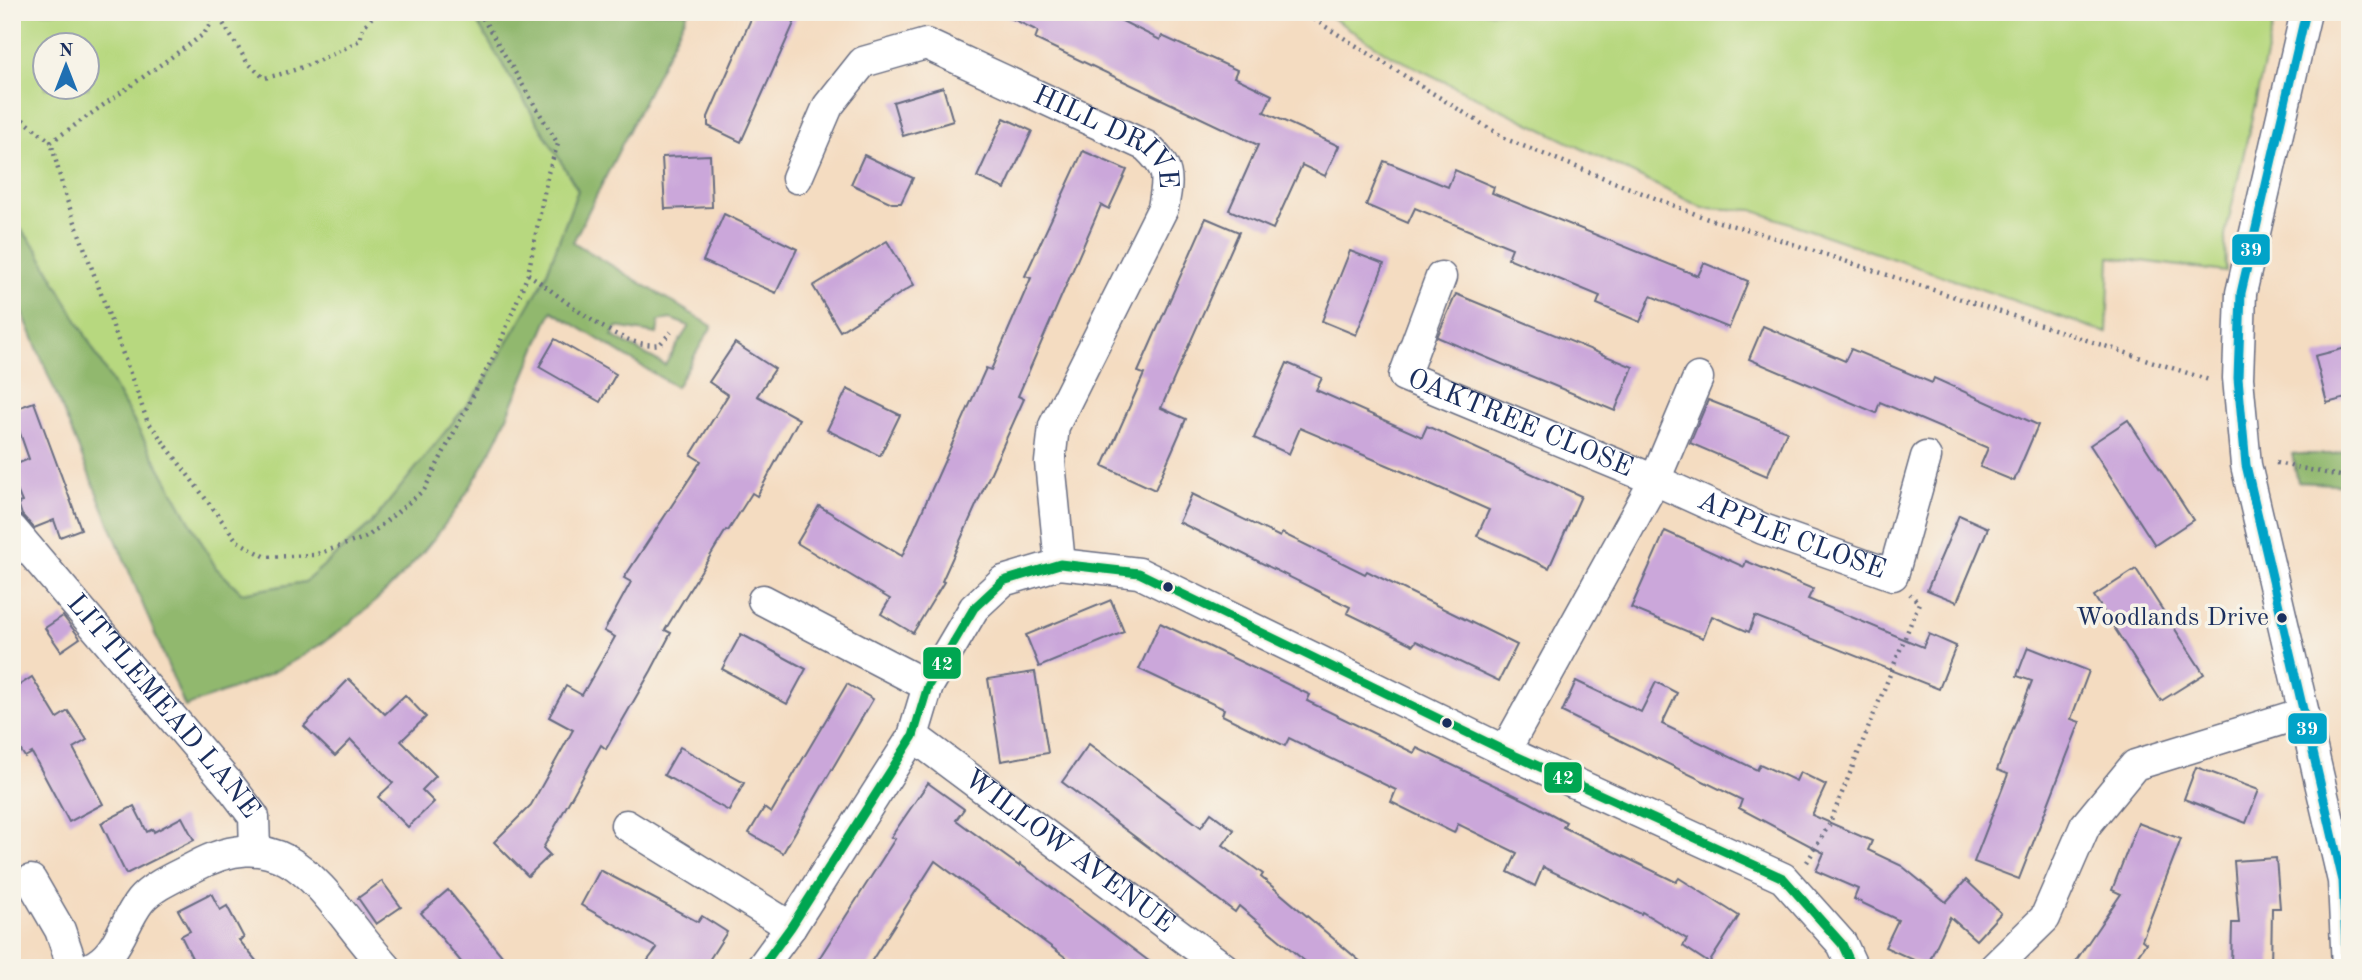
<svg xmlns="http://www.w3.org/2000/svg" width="2362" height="980" font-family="'Old Standard TT',serif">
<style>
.green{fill:#b7d87f;stroke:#69846e;stroke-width:2;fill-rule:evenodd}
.forest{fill:#91b86e;stroke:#567466;stroke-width:2;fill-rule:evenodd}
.building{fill:#cba7da}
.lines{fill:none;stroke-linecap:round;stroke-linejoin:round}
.minor-casing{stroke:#676c81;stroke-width:33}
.path{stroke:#676c81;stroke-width:4.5;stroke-dasharray:2 5;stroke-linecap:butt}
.minor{stroke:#fff;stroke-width:30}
.bus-1-casing{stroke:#f7f3e8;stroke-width:14}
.bus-2-casing{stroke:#f7f3e8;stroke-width:14}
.bus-1{stroke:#00a651;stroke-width:9}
.bus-2{stroke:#01a3c8;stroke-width:9}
.bus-dot{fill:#1b2f5e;stroke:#f7f3e8;stroke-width:2.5}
.labels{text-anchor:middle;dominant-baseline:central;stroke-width:7;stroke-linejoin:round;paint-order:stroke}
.bus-label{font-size:26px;fill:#1b2f5e;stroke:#f7f3e8;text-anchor:end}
.street-label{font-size:28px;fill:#1b2f5e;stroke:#f7f3e8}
.line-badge{stroke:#f7f3e8;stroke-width:2.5}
.badge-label{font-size:19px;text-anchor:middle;font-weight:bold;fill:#fff}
</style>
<rect width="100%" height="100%" fill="#f7f3e8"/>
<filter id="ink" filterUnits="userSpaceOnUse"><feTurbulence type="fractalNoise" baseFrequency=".0143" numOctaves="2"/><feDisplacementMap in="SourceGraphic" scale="14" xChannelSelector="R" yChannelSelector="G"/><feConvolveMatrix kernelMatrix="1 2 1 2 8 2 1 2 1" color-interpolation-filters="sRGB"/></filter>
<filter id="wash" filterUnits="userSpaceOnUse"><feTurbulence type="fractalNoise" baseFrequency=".00686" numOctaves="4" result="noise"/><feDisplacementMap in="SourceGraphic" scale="28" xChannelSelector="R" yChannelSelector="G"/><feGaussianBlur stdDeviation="1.57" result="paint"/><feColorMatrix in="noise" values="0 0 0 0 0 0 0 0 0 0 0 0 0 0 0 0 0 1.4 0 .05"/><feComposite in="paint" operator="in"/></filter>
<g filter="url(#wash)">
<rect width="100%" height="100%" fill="#f4dcc1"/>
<g class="green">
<path d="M12,12h459l107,178 -36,95 -59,100 -112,139 -66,58 -63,11 -26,-25 -179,-319 -25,-31zM46,46h42v42h-42z"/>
<polygon points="1323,12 2276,12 2225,236 2226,272 2110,257 2107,333 1752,210 1703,208 1390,55"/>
</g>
<g class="forest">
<path d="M471,12h217l-115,230 139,84 -36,61 -124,-76c-19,42 -35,85 -54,126 -48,99 -130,189 -229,237 -27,13 -57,22 -84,33l-173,-420v-69l25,31 179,319 26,25 63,-11 66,-58 112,-139 62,-107 33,-88zM671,319l18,7 -24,39 -53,-29 5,-9 40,7 2,-13z"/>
<polygon points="2350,450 2350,485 2298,482 2292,454 2333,454"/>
</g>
<g id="blocks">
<g class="building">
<polygon points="754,12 799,12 741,142 708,126 708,117"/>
<polygon points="998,12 1104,12 1160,40 1162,36 1237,70 1234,77 1272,95 1264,112 1339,146 1325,176 1302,165 1273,229 1229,210 1258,145 1035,39 1038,31"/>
<polygon points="943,87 953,121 903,136 893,102"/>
<polygon points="1004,118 1032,131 1005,189 977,177"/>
<polygon points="1083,151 1127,170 1109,209 1101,205 1018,396 1024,399 942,581 944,582 913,633 881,614 890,599 797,543 819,506 902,556 986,368 991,370 1031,278 1025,276"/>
<polygon points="710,155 712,207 665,209 662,157"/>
<polygon points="864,155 913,178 901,203 892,203 851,184"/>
<polygon points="1384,161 1448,187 1455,170 1494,187 1492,193 1698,276 1704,263 1748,281 1729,328 1651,296 1640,322 1597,304 1600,296 1508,258 1512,248 1415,208 1408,223 1366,205"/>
<polygon points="724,214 797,249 776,293 703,261"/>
<polygon points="1206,218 1239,232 1161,408 1186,419 1155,490 1103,466 1144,374 1138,372"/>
<polygon points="887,241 914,285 840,331 813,286"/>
<polygon points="1350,251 1384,264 1356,335 1322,321"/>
<polygon points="1456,294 1633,367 1615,411 1437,337"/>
<polygon points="1763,326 1845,361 1851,349 1932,383 1934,378 2038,425 2014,481 1980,467 1988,448 1880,402 1876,413 1749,359"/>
<polygon points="555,339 616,374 600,402 539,367"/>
<polygon points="735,343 775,369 757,396 799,419 757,496 752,493 728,531 726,530 665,630 671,633 651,671 606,749 601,745 543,848 550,855 528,876 494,842 531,805 573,730 549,717 566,686 582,695 615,637 604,631 631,582 624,578 701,461 691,455 728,395 709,382"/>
<polygon points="2350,347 2350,397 2327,403 2315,356"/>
<polygon points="1287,363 1322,378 1316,390 1422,437 1427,426 1581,496 1549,568 1477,536 1489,510 1406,473 1300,428 1289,454 1254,438"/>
<polygon points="847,389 900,415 880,456 827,430"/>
<polygon points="1708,400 1787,431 1767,476 1690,443"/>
<polygon points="34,402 81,529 60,537 54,520 34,528 22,515 18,503 22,502 12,478 12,466 29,459 12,410"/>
<polygon points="2128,420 2193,520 2155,545 2090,445"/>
<polygon points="1192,494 1280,537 1282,533 1365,574 1367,571 1517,645 1499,681 1416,641 1413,645 1347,613 1350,607 1179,522"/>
<polygon points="1959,515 1988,528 1957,602 1927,590"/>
<polygon points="1665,531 1744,567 1746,561 1813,589 1808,599 1923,647 1929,634 1956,646 1939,689 1755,616 1749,632 1712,616 1703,638 1631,608"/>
<polygon points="2136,569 2204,674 2161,701 2094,596"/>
<polygon points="1111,600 1124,632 1039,667 1026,635"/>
<polygon points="63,616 80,638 61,651 45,628"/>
<polygon points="1160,623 1310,695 1307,701 1414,753 1417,748 1529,802 1566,822 1563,827 1676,882 1679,878 1739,916 1709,963 1683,946 1687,939 1642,912 1641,914 1543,867 1535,886 1508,872 1517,853 1458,824 1454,833 1391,802 1396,790 1289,738 1285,746 1222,715 1224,709 1139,669"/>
<polygon points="741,634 806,669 787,704 722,669"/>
<polygon points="2028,647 2089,671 2071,719 2080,722 2019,879 1974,862 2008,774 1997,770 2032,681 2017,676"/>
<polygon points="1035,672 1048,753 1001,761 988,679"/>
<polygon points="32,677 57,718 68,711 87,740 73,748 103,804 69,822 32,753 25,757 12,737 12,690"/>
<polygon points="349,679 385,714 405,695 426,717 401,741 436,776 422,790 434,802 408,827 378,797 393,783 351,740 335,756 304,726"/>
<polygon points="1576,681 1641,712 1656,682 1677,693 1662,724 1757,770 1760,764 1796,781 1800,772 1826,785 1812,815 1872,841 1868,850 1902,866 1946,902 1966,880 2001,913 1976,940 1950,917 1927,966 1885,947 1898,920 1854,899 1858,889 1816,871 1824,853 1739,808 1742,800 1562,712"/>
<polygon points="847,684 873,699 783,853 749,833 764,808 771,813"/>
<polygon points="1089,744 1201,827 1211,813 1234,830 1223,845 1263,874 1261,877 1368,968 1313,968 1239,906 1235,912 1062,782"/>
<polygon points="680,747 744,783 729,811 664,775"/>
<polygon points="2196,767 2259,790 2246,823 2184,799"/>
<polygon points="928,783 964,809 956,820 1019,866 1020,864 1158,968 1080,968 935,861 867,968 813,968 895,839 891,837"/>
<polygon points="134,806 147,832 153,829 154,832 182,817 194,840 126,874 101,823"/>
<polygon points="2138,823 2181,839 2142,940 2146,943 2129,968 2071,968 2121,894 2112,890"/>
<polygon points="2276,858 2280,908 2272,908 2271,968 2231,968 2232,923 2239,923 2234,861"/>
<polygon points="600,870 698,922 702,916 727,932 704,968 642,968 657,948 581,905"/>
<polygon points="382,881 401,907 376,924 358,898"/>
<polygon points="448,890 471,918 512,968 466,968 421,913"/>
<polygon points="211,893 220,910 227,906 244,938 239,940 262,968 197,968 181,936 190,931 178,910"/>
</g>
</g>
</g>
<g filter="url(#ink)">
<use href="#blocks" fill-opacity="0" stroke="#676c81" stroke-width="2"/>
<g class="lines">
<g class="minor-casing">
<g id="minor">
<polyline points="2306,12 2241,293 2238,378 2246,465 2343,881 2347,968"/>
<path id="s1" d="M797,178l31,-72 35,-44 63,-18 220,102c24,23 23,30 17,62l-109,218 -4,36 10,102"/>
<path id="s2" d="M1441,277l-37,99 251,104 108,49 130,46 33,-118"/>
<path id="s3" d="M12,529l220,259 22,29 1,32"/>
<polyline points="763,600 928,686"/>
<path id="s4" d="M913,736l311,232"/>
<polyline points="1505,751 1655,480 1698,378"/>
<polyline points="626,825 791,927"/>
<polyline points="31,880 60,930 73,968"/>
<path d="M90,968c29,-13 32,-44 50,-67 12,-15 37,-25 54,-34 100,-55 134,39 193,101"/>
<polyline points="761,968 791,927 913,736 928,686 974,608 1003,581 1060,564 1139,573 1505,751 1783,878 1842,944 1853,968"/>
<polyline points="1994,968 2045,918 2085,826 2135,765 2303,713"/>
</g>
</g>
<g class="path">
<polyline points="211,12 212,22 204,34 51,142 64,192 147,420 237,541 266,557 314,555 367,537 424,490 498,348 528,274 548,173 558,144 479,12"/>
<path d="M216,12l31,50 17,16c35,-7 65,-21 96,-38l3,-13 14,-15"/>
<polyline points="1302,12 1508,140 1708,219 1753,231 2209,380"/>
<polyline points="12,111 51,142"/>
<path d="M528,274c34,22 91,77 132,70l11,-12"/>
<polyline points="2276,463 2350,478"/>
<polyline points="1807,862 1829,825 1919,603 1910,594"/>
</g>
<use href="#minor" class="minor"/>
<g class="bus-1-casing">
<polyline id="bus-1" points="761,968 791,927 913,736 928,686 974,608 1003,581 1060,564 1139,573 1505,751 1783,878 1842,944 1853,968"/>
</g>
<g class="bus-2-casing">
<polyline id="bus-2" points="2306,12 2241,293 2238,378 2246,465 2343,881 2347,968"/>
</g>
<use href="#bus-1" class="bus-1"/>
<use href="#bus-2" class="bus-2"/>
</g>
</g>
<g class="bus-dot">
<circle cx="1168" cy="587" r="6"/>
<circle cx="2282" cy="618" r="6"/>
<circle cx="1447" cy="723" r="6"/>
</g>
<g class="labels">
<g class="bus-label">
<text x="2269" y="618">Woodlands Drive</text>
</g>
<g class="street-label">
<text stroke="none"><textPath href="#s1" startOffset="406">HILL DRIVE</textPath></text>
<text stroke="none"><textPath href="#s2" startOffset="231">OAKTREE CLOSE</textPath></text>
<text stroke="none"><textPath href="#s2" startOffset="525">APPLE CLOSE</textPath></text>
<text stroke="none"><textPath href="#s3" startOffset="233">LITTLEMEAD LANE</textPath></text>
<text stroke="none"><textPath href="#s4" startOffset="194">WILLOW AVENUE</textPath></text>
</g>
</g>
<g class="line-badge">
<rect x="2231" y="233" width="40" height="33" rx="7" fill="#01a3c8"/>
<rect x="922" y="646" width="40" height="34" rx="7" fill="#00a651"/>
<rect x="2287" y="712" width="41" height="33" rx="7" fill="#01a3c8"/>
<rect x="1543" y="761" width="40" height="33" rx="7" fill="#00a651"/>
</g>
<g class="badge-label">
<text x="2251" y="256">39</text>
<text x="942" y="670">42</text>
<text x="2307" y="735">39</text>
<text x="1563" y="784">42</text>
</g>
<rect width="2362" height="980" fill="none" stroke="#f7f3e8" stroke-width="42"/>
<g transform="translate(66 66)"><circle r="33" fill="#f7f3e8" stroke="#9fa5b1" stroke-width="2"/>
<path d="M0-5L12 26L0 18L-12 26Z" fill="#1f6fb2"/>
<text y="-10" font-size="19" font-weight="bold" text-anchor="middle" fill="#1b2f5e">N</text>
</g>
</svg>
